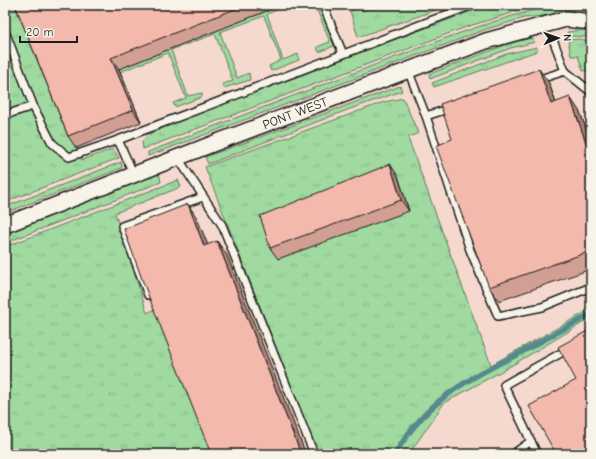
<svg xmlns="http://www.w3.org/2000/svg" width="596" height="459" font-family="'Comic Neue',sans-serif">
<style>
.built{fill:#f5d9ce}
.grass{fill:url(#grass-tufts);stroke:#5e7b5e}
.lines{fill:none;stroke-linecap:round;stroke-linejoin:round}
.stream{stroke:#57898c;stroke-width:5.5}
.service-casing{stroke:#1c1c1c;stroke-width:10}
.minor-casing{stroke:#1c1c1c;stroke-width:18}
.service{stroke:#f7f3e8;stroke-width:7}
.minor{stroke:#f7f3e8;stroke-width:15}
.wall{fill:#d19f94;stroke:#1c1c1c}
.shaded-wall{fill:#aa8278;stroke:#1c1c1c}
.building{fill:#f3b9ac;stroke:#1c1c1c}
.labels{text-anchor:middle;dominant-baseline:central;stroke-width:3;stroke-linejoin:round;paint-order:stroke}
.street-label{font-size:13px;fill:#1c1c1c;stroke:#f7f3e8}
</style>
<defs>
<pattern id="grass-tufts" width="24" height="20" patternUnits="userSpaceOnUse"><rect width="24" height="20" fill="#a0daa0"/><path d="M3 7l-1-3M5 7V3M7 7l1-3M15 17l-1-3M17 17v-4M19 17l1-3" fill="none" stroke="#89ba89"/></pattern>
</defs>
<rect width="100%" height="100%" fill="#f6e7dc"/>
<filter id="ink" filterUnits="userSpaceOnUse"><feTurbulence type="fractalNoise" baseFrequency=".025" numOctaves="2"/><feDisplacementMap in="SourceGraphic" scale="8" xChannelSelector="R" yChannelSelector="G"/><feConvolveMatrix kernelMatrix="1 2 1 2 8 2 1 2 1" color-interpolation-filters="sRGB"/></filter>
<g filter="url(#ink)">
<rect class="built" x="5" y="5" width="586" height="449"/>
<g class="grass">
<polygon points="5,5 19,5 82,160 113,149 119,158 5,202"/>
<polygon points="282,5 290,5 267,14 283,60 298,54 299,60 271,71 269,66 281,60 264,16 220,32 237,78 249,73 250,80 224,88 222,84 233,81 215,34 171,50 188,96 202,93 202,97 175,107 173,103 186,98 168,53 120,72 119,69"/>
<polygon points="315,5 320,5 334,46 319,52 317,47 330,42"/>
<polygon points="377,5 450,5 358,37 350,11 362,7 363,11"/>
<polygon points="489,5 538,5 466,27 143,149 142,141 151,133 264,87"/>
<path d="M556,5h31l-2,6 -61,7 -37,11 -339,127v-4c76,-30 153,-59 229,-88 59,-22 117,-46 179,-59z"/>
<polygon points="583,30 591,31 591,37 569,36 567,32"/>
<polygon points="532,38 535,42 511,48 430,79 429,74 516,41"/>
<polygon points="578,39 591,41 591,70 583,71 578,56 571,56 568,40"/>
<polygon points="537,47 537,51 434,87 432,83 506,54"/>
<polygon points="400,86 402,91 350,109 208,164 205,157"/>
<polygon points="403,98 418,133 408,138 491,365 591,309 591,318 509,367 444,403 409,454 318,454 205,167 384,102"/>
<polygon points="121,162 122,168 5,213 5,207"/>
<polygon points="159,173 161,182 5,243 5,234"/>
<polygon points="178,180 181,187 115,213 147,313 157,308 215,454 11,454 5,445 5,247"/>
</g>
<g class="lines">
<path class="stream" d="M395,454c31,-53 68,-72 121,-99 25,-14 50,-27 75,-41"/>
<g class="service-casing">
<g id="service">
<polyline points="323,5 343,54"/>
<polyline points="5,31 34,108 52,143 69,157 118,140"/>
<polyline points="408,70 426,116 451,108"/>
<polyline points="565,71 591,92"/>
<polyline points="537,80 565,71 554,42"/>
<polyline points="5,115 33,106"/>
<polyline points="426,116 470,250 498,316 542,307 591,287"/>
<polyline points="178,158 222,225 314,454"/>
<polyline points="134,175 118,140 472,5"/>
<polyline points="148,295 122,226 203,197"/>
<polyline points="513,454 531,441"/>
<polyline points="537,454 504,385 570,348"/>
</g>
</g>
<g class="minor-casing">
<polyline id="minor" points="5,225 220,141 486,41 566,19 591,22"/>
</g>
<use href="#service" class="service"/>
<use href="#minor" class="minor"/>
</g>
<g class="wall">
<polygon points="15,5 282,5 119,69 141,122 76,148 68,136"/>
<polygon points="327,5 347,5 331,11"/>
<polygon points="549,83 556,103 580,112 591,143 591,269 499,301 489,287"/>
<polygon points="398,176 409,211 278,259 270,248"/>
</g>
<g class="shaded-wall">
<polygon points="111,58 119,69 141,122 133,110"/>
<polygon points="539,69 549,83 561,118 551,104"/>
<polygon points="570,97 580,112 591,143 591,157"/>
<polygon points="390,164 398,176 409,211 401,200"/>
<polygon points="188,204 197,218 214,260 204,246"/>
<polygon points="217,241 227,255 306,454 301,454"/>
</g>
<g class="building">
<polygon points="15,5 245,5 111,58 133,110 68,136"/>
<polygon points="539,69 551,104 570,97 591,157 591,251 489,287 436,146 452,139 440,104"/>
<polygon points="390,164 401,200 270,248 260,216"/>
<polygon points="188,204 204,246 217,241 301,454 211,454 143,282 124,229"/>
<polygon points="591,329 591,454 556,454 529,406 576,380 558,347"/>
</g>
</g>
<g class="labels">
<g class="street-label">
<text transform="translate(295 113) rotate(-21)">PONT WEST</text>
</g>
</g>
<rect width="596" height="459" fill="none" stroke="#f7f3e8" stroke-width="20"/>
<rect x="10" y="10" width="576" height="439" fill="none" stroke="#1c1c1c" stroke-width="1.5" filter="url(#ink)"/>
<g transform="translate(558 38) rotate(88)" stroke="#f7f3e8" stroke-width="3" paint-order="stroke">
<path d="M0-3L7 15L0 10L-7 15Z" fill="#1c1c1c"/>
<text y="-6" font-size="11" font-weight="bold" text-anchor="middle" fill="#1c1c1c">N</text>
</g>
<path d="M20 36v6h57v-6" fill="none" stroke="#1c1c1c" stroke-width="2"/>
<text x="26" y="36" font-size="12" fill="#1c1c1c" stroke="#f7f3e8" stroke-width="3" paint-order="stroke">20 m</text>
</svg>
